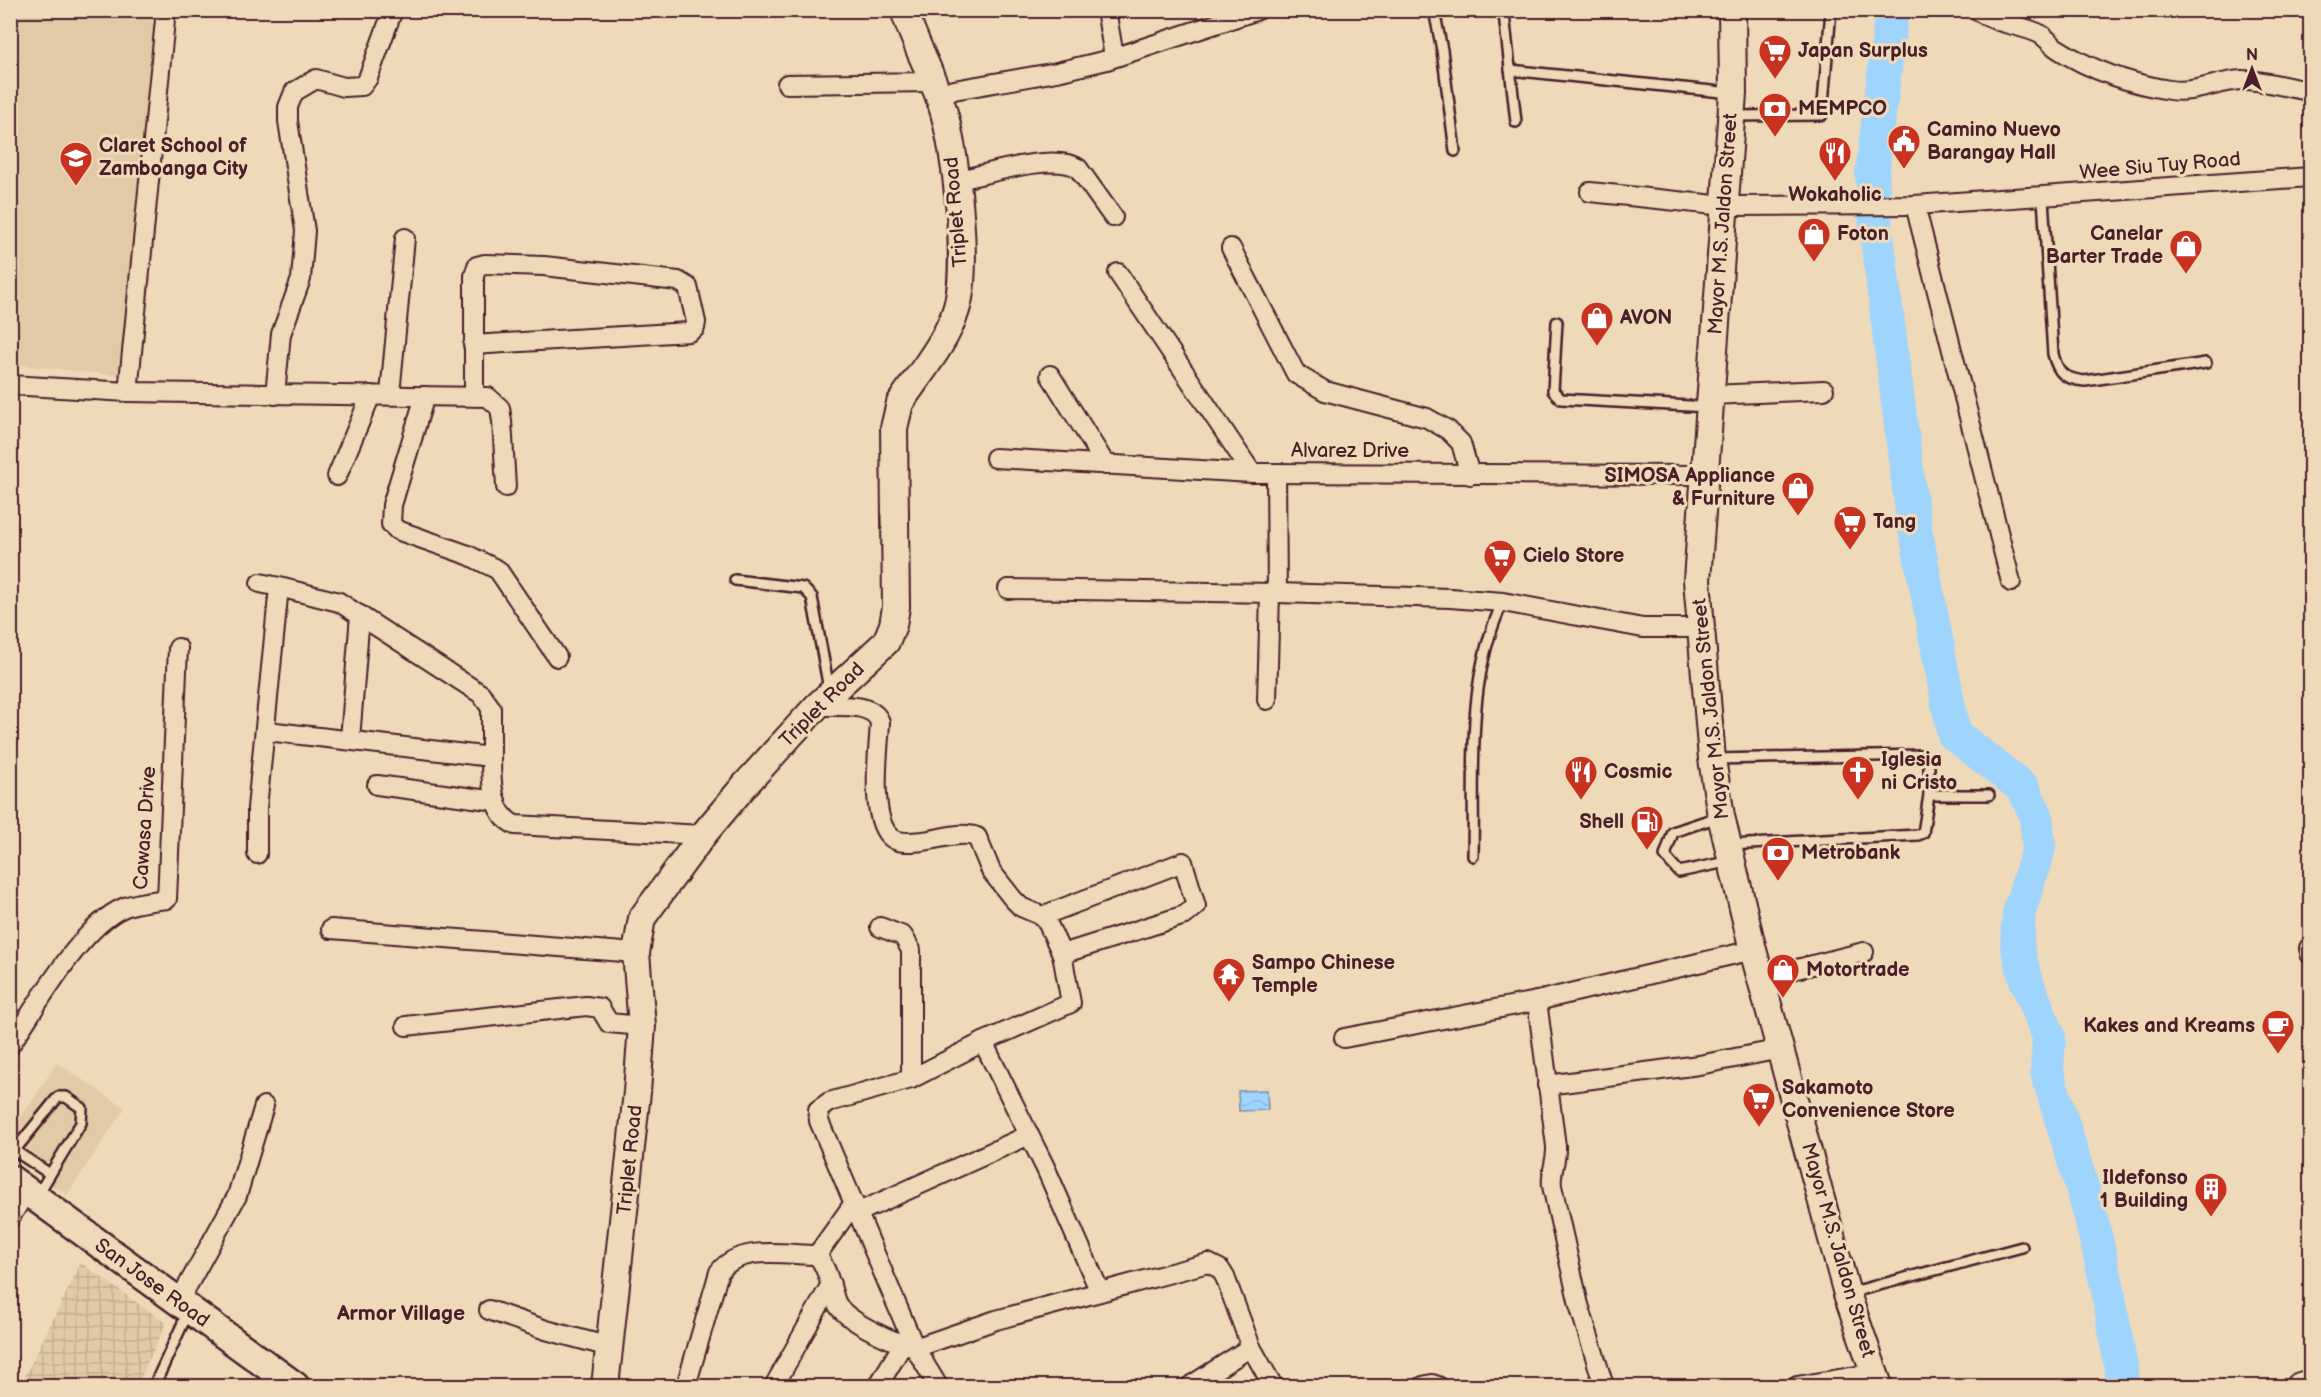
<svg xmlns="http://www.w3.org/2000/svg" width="2321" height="1397" font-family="'Balsamiq Sans',sans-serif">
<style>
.built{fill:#e2caa6}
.industrial{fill:url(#industrial-grid)}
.water{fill:url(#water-waves);stroke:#7d8ca9;stroke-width:1.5}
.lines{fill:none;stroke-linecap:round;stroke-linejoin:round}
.river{stroke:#9fd4fd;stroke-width:34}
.lane-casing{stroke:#4a1f2b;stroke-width:14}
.street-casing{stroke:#4a1f2b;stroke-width:22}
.secondary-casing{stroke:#4a1f2b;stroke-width:30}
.primary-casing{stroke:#4a1f2b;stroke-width:32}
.lane{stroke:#eedab8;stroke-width:9}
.street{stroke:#eedab8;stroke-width:18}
.secondary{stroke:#eedab8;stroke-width:26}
.primary{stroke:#eedab8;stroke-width:27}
.labels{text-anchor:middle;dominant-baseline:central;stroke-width:6;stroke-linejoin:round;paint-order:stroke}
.poi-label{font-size:20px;font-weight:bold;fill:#4a1f2b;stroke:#eedab8;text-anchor:start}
.street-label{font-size:20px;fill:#4a1f2b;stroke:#eedab8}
.neighbourhood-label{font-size:21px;font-weight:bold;fill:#4a1f2b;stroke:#eedab8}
</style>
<defs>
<pattern id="industrial-grid" width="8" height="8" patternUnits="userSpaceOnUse" patternTransform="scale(1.5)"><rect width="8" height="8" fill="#e2caa6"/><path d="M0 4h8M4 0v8" fill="none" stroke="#c3ad8f"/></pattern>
<pattern id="water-waves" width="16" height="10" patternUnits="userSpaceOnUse" patternTransform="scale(1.5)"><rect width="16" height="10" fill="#9fd4fd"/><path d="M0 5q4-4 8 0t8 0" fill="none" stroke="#8ab6d9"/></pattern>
</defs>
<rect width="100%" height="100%" fill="#eedab8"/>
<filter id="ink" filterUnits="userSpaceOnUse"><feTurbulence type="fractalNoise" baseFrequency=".0167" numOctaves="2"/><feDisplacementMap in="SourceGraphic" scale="12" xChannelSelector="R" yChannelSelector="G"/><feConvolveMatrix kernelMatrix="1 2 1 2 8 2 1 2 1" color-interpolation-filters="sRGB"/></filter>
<g filter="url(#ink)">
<g class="built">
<polygon points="11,11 158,11 122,376 11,364"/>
<polygon points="57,1063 125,1108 67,1195 11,1157 11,1133"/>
</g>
<polygon class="industrial" points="81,1263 166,1323 137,1386 20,1386"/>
<polygon class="water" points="1267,1090 1268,1110 1239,1111 1238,1091"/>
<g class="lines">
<polyline class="river" points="1892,10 1872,174 1876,229 1912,512 1954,734 2023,788 2036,815 2039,848 2019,912 2017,946 2026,980 2049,1037 2047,1072 2089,1210 2107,1285 2124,1386"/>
<g class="lane-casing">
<g id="lane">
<polyline points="1434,10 1442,50 1455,151"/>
<polyline points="1504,14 1516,122"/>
<polyline points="1510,70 1731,93"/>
<polyline points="1734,116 1822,115 1831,10"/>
<path d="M2043,198l10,156c5,20 12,25 32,27l121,-18"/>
<polyline points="1557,322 1553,391 1561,399 1708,407"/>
<polyline points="735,580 803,588 812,597 829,689"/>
<polyline points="1713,759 1922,755 1929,761 1929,795"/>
<polyline points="1718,817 1673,832 1665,856 1679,872 1731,861"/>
<polyline points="1729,845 1918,835 1923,833 1929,795 1989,795"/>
<path d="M1473,856c2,-85 -8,-176 30,-254"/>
<polyline points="15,1151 50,1174"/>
<polyline points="10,1156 58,1097 66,1097 82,1108 81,1123 37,1196"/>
<polyline points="1849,1293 2022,1247"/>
<polyline points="154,1386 188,1312"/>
</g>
</g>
<g class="street-casing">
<g id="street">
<polyline points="1106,10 1114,56"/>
<path d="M1980,12c18,13 40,12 60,22 7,4 11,11 18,15 32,21 73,35 112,41 26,4 47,-9 72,-10 24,0 45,8 68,11"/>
<polyline points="787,84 932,82"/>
<polyline points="937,93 1057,72 1107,60 1258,10"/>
<path d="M955,181c29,-6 98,-29 123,-13l35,49"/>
<polyline points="1590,192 1725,206 1915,205 2310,177"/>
<polyline points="1915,205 2011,582"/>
<polyline points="1231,248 1296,374 1325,391 1427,418 1448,430 1461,443 1470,475"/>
<polyline points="1118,273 1252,473"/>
<polyline points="473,345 689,332 695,328 696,322 688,287 678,281 544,266 485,264 477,266 474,276 474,395"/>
<polyline points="1050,375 1106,465"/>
<polyline points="10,385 128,392 488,397 500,408 502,421 506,487"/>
<polyline points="128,392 166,10"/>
<polyline points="390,394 405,238"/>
<polyline points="275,395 281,334 301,279 305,231 288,121 288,107 294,92 316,79 344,87 362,86 368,78 393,10"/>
<polyline points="1711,395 1824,390"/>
<polyline points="425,396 392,505 391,524 397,530 468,555 498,570 557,657"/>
<polyline points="995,458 1252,473 1705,475"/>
<polyline points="1276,473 1277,593"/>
<polyline points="337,476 371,395"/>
<polyline points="279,587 339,602 481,694 491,708 491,757"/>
<polyline points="1008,589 1277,593 1450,598 1503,602 1643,628 1700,628"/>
<polyline points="1267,700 1270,593"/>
<path d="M817,706c19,1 55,-5 63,16 -1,27 -12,98 12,116 8,6 21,4 31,3 16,-2 39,-10 54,-4l14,34 22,28 8,8 21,9 5,6 15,32 9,49 -88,39 -72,37 -82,23 -11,8 1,11 96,227 23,38"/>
<path d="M267,731l224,26c0,23 0,57 24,68l188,10"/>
<polyline points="350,739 360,615"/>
<polyline points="377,785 496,801"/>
<polyline points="257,854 257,808 279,587 260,583"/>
<polyline points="1042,916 1183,862 1196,906 1185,915 1062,954"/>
<polyline points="880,927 903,936 911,950 911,1079"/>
<polyline points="331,929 636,953"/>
<polyline points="2309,948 2310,954"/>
<polyline points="1761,978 1864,952"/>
<path d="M1537,1001l19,145c1,15 -6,26 -4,40l27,119 25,81"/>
<polyline points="406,1026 586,1006 600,1008 609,1023 642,1026"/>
<polyline points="1344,1038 1537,1001 1753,950"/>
<polyline points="983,1042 1046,1169 1100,1292"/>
<path d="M10,1045c28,-40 71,-120 115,-138 13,-5 28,-6 42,-8l11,-251"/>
<polyline points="1547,1085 1699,1065 1781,1049"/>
<polyline points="859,1212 1029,1135"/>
<polyline points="10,1218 27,1190"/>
<polyline points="817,1255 854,1203"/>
<polyline points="178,1303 237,1196 264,1106"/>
<polyline points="489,1310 546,1330 610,1347"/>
<path d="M686,1386l33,-114c21,-28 66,-17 98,-17 11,14 13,30 19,47 9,20 58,40 79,46l81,-28 212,-57 12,6 5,8 26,70 22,39"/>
<polyline points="774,1386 831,1284"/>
<polyline points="878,1386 903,1344"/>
<polyline points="1190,1386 1251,1347"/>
<polyline points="1423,1386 1432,1384 1438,1386"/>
<polyline points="1797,1386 1874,1373"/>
</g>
</g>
<g class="secondary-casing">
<g id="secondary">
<polyline points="1732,10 1733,93 1697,580 1712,759 1721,816 1753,950 1847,1294 1879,1386"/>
<path d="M605,1386l32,-294 5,-66 -6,-73 6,-35 61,-83 42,-50 72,-79 69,-64 7,-17 3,-18 -2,-179 6,-25c19,-29 46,-60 56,-93 14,-42 0,-164 -15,-207 -10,-31 -27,-61 -37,-93"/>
<polyline points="2300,1386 2310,1383"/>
</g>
</g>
<g class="primary-casing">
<polyline id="primary" points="10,1179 295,1386"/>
</g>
<use href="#lane" class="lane"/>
<use href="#street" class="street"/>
<use href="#secondary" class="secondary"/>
<use href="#primary" class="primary"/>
</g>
</g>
<defs>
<g id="supermarket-pin" transform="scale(1.725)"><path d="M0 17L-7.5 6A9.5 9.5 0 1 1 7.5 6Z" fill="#c8321e" stroke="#eedab8"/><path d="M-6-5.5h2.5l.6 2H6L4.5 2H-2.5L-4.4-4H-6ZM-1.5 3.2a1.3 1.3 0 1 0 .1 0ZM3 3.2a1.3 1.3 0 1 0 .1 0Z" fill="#fff"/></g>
<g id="bank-pin" transform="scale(1.725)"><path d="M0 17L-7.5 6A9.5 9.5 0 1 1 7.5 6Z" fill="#c8321e" stroke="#eedab8"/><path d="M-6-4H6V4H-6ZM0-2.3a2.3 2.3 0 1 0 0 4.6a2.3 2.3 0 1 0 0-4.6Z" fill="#fff"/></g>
<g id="civic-pin" transform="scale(1.725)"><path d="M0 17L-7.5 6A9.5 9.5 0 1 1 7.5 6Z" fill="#c8321e" stroke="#eedab8"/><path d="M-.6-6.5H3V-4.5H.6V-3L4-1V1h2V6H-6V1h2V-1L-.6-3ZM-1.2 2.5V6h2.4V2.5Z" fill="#fff"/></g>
<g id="restaurant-pin" transform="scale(1.725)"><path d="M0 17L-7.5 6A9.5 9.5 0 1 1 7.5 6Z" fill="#c8321e" stroke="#eedab8"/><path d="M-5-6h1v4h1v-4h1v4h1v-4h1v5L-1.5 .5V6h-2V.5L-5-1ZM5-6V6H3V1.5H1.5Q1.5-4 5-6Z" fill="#fff"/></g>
<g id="school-pin" transform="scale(1.725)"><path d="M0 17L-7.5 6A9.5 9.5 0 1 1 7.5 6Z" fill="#c8321e" stroke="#eedab8"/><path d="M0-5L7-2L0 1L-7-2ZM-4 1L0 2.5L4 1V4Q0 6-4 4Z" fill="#fff"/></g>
<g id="shop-pin" transform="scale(1.725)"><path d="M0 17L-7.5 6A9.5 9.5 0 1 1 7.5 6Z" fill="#c8321e" stroke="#eedab8"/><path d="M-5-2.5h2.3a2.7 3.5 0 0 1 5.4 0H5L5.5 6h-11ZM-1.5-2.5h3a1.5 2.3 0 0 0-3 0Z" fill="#fff"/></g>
<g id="church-pin" transform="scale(1.725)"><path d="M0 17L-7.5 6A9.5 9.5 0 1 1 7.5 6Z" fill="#c8321e" stroke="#eedab8"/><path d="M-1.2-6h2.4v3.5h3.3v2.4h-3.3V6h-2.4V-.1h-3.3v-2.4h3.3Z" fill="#fff"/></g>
<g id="fuel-pin" transform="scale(1.725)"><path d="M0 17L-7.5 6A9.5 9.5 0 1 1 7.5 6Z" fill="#c8321e" stroke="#eedab8"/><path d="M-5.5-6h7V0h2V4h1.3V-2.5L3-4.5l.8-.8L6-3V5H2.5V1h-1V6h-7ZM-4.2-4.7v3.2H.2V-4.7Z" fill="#fff"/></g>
<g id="temple-pin" transform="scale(1.725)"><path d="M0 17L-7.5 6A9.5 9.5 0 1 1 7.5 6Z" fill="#c8321e" stroke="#eedab8"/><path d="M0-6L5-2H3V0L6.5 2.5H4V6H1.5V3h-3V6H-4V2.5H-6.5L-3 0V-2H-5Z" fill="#fff"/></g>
<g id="cafe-pin" transform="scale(1.725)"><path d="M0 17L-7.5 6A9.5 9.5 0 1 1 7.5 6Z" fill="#c8321e" stroke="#eedab8"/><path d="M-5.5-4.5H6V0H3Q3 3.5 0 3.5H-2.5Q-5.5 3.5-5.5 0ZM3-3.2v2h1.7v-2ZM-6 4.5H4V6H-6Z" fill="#fff"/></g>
<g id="building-pin" transform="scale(1.725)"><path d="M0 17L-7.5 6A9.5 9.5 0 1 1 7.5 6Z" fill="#c8321e" stroke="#eedab8"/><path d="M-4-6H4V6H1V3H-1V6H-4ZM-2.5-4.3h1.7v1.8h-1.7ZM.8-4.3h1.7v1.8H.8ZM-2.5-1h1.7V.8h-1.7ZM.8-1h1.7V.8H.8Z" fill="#fff"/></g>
</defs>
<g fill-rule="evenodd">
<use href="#supermarket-pin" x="1775" y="51"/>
<use href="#bank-pin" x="1775" y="109"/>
<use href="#civic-pin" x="1904" y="141"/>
<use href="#restaurant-pin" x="1835" y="153"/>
<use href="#school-pin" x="76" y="158"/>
<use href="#shop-pin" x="1814" y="234"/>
<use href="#shop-pin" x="2186" y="246"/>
<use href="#shop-pin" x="1597" y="318"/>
<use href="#shop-pin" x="1798" y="488"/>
<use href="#supermarket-pin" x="1850" y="522"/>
<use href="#supermarket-pin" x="1500" y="556"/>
<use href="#restaurant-pin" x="1581" y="772"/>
<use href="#church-pin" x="1858" y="772"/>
<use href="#fuel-pin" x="1647" y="822"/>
<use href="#bank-pin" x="1778" y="853"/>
<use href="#shop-pin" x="1783" y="970"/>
<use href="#temple-pin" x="1229" y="974"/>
<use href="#cafe-pin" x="2278" y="1026"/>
<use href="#supermarket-pin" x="1759" y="1099"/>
<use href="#building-pin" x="2211" y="1189"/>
</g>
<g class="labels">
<g class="poi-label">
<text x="1798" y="51">Japan Surplus</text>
<text x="1798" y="109">MEMPCO</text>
<text x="1927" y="130">Camino Nuevo<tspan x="1927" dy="23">Barangay Hall</tspan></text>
<text x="99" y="146">Claret School of<tspan x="99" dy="23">Zamboanga City</tspan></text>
<text x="1835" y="195" text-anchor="middle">Wokaholic</text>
<text x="1837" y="234">Foton</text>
<text x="2163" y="234" text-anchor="end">Canelar<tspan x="2163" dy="23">Barter Trade</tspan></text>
<text x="1620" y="318">AVON</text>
<text x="1775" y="476" text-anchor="end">SIMOSA Appliance<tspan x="1775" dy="23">&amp; Furniture</tspan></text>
<text x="1873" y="522">Tang</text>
<text x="1523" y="556">Cielo Store</text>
<text x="1881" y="760">Iglesia<tspan x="1881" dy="23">ni Cristo</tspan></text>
<text x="1604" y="772">Cosmic</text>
<text x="1624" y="822" text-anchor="end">Shell</text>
<text x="1801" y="853">Metrobank</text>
<text x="1252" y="963">Sampo Chinese<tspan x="1252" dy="23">Temple</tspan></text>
<text x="1806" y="970">Motortrade</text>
<text x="2255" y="1026" text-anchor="end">Kakes and Kreams</text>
<text x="1782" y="1088">Sakamoto<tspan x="1782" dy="23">Convenience Store</tspan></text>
<text x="2188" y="1178" text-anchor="end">Ildefonso<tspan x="2188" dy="23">1 Building</tspan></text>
</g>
<g class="street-label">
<text transform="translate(2160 166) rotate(-5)">Wee Siu Tuy Road</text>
<text transform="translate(956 212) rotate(-95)">Triplet Road</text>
<text transform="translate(1723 224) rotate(-86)">Mayor M.S. Jaldon Street</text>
<text x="1350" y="451">Alvarez Drive</text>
<text transform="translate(822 705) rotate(-45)">Triplet Road</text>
<text transform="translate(1711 709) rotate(-96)">Mayor M.S. Jaldon Street</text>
<text transform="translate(145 828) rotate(-86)">Cawasa Drive</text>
<text transform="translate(630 1160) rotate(-84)">Triplet Road</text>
<text transform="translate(1838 1250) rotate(74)">Mayor M.S. Jaldon Street</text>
<text transform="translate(152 1283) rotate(36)">San Jose Road</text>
</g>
<g class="neighbourhood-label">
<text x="401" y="1313">Armor Village</text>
</g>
</g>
<rect width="2321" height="1397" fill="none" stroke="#eedab8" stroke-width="36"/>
<rect x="18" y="18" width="2285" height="1361" fill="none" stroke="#4a1f2b" stroke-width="2" filter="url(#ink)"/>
<g transform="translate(2252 69)" stroke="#eedab8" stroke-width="4.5" paint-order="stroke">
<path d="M0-4.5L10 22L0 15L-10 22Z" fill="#4a1f2b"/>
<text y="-9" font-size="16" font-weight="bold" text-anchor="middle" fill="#4a1f2b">N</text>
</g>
</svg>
